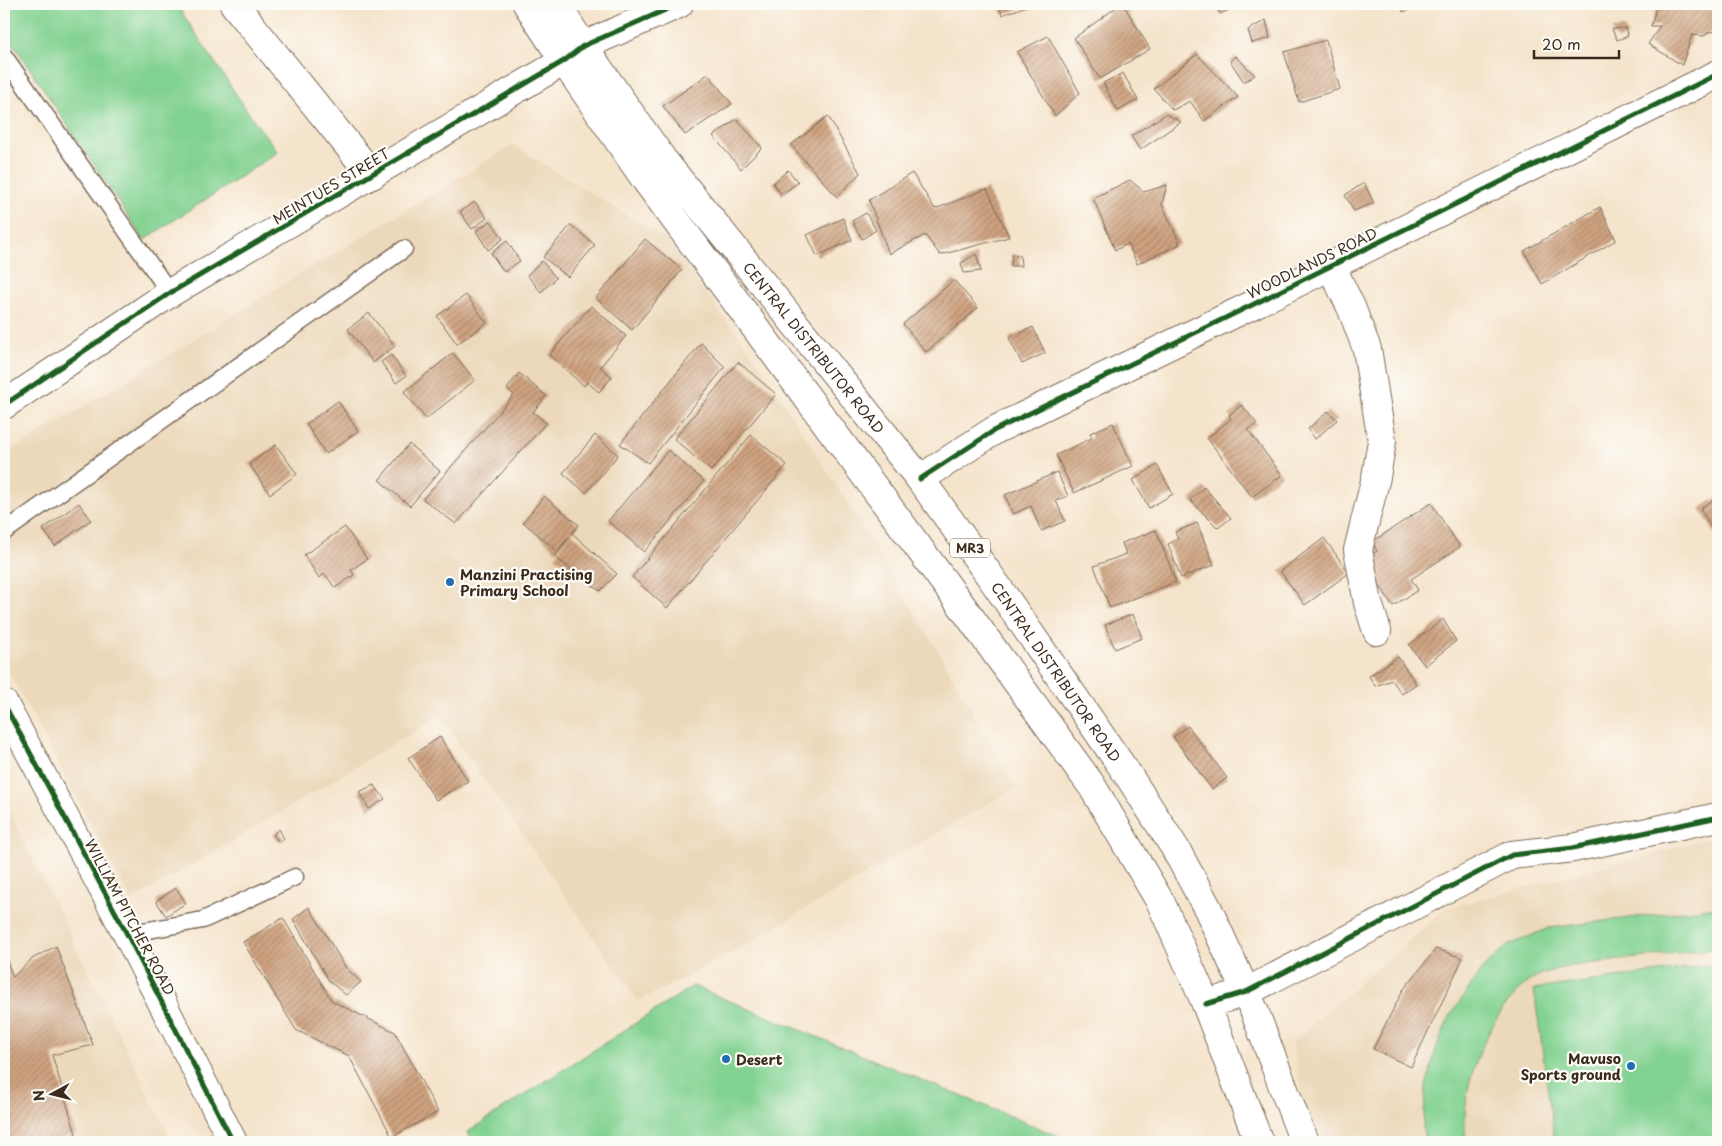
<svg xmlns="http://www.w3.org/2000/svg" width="1722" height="1146" font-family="'Playpen Sans',sans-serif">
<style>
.built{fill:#ecd8ba}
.garden{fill:#82d291;stroke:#5e7e58}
.building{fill:url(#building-hatch)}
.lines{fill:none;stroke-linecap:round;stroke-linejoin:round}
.lane-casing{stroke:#7c6b5b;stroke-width:19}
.street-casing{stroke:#7c6b5b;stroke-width:30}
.secondary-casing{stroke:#7c6b5b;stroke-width:30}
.highway-casing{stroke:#7c6b5b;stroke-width:30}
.lane{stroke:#fff;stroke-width:16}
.street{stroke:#fff;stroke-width:28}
.secondary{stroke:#fff;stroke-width:28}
.highway{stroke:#fff;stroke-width:28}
.cycleway-casing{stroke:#fdfcf7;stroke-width:8}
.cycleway{stroke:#1b5e20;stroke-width:5}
.poi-dot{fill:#1f6fb2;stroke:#fdfcf7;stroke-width:2}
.labels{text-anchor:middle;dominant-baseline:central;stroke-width:4.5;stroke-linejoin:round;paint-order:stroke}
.shield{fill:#fdfcf7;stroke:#75695f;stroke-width:1}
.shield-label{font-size:12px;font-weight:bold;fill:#3b2a1e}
.street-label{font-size:14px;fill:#3b2a1e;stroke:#fdfcf7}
.poi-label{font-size:14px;font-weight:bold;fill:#3b2a1e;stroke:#fdfcf7;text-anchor:start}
</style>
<defs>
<pattern id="building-hatch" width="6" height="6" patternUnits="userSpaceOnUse" patternTransform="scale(1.25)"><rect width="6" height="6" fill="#cfa380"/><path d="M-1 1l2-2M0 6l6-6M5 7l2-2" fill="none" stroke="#a98568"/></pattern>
</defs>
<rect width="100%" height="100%" fill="#fdfcf7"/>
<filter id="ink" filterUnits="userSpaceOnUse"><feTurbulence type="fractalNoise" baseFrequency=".02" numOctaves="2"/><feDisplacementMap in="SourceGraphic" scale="10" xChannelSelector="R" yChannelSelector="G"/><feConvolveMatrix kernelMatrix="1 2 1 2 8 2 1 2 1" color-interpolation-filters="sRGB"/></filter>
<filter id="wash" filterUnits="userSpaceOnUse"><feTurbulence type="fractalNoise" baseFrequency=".0096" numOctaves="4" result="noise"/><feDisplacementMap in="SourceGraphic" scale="20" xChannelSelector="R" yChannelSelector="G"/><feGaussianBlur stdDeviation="1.12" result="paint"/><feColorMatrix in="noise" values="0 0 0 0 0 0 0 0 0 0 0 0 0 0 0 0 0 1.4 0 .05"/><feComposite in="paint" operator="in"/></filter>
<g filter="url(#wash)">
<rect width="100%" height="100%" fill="#f5e4cc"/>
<g class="built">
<polygon points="513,145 667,240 755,358 853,512 939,653 1015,788 708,966 638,1001 440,716 132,901 4,663 4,455"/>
<polygon points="4,801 172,1142 4,1142"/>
<polygon points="1718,836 1718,1142 1309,1142 1293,1041 1447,908"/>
</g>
<g class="garden">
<polygon points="4,4 176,4 252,118 278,152 144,240 4,30"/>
<path d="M1718,907v41c-32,4 -65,8 -98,12 -26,4 -71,5 -92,22 -19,14 -34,39 -44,61 -15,31 -22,65 -18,99h-41l-2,-14 3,-42 10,-37 14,-33 33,-48 24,-22 42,-18z"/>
<polygon points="1718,964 1718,1142 1555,1142 1534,989"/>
<polygon points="693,986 1073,1142 474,1142 467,1132"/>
</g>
<g id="blocks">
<g class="building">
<polygon points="999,4 1032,4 1002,15"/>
<polygon points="1121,4 1123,4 1150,49 1100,79 1074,38"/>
<polygon points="1215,4 1241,4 1220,14"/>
<polygon points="1401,4 1425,4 1425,5 1403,12"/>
<polygon points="1657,4 1718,4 1718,33 1711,31 1704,36 1692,35 1682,65 1648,44 1660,26 1651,26"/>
<polygon points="1266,20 1270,38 1252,43 1248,30"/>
<polygon points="1625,28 1628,36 1617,40 1612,29"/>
<polygon points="1048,36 1080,93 1055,116 1017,52"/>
<polygon points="1326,40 1340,89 1299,102 1284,52"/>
<polygon points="1197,54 1238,97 1204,121 1190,101 1173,110 1154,89"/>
<polygon points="1235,56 1255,75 1244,82 1230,61"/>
<polygon points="1123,73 1138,100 1118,111 1103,83"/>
<polygon points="708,74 732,104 685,135 663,106"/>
<polygon points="1166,114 1181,122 1140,150 1131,136"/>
<polygon points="828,116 860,173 837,197 791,145"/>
<polygon points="737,119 762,148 741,169 713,136"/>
<polygon points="788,170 798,182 782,195 773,183"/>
<polygon points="912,173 935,209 987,189 1009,237 940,255 925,235 889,254 869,200"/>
<polygon points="1130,180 1144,192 1167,185 1162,204 1180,244 1137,264 1128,244 1115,250 1093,198"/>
<polygon points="1364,183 1374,203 1354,211 1345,195"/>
<polygon points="475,202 487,218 472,229 460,212"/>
<polygon points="1600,207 1616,240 1542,284 1524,251"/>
<polygon points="866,213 876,230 862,239 852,221"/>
<polygon points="843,218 852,240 817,256 807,235"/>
<polygon points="491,221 503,239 488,250 476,231"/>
<polygon points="571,225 595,245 568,277 543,257"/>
<polygon points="645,239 682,270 632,330 596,298"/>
<polygon points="507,241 520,261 504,272 491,253"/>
<polygon points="976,254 981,271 964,273 961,263"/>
<polygon points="1012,254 1020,255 1021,266 1011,266"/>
<polygon points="542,261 556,278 541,292 527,275"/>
<polygon points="954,280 978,308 926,352 903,324"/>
<polygon points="466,295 487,323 457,344 437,316"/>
<polygon points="591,306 626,336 600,367 612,377 599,392 587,382 584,386 549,355"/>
<polygon points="369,313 395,346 373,363 348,329"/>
<polygon points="1033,327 1045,353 1022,364 1009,338"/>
<polygon points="701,343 725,367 648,463 620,444"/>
<polygon points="453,353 475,380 426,419 404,392"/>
<polygon points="391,355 406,376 396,383 381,362"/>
<polygon points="738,362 776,394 711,471 674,439"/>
<polygon points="519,373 546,396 533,412 546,423 456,524 423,499 514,395 507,389"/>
<polygon points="338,401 358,431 326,454 306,424"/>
<polygon points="1242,405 1257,424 1248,430 1282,475 1252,497 1207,438 1231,419 1229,415"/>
<polygon points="1328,411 1337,420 1315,439 1308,429"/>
<polygon points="1113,423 1133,466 1074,493 1056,455 1092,438 1090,433"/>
<polygon points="595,435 618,455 586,493 563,473"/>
<polygon points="751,435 787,465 667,608 632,577"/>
<polygon points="409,444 440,471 410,506 379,480"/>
<polygon points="276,445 297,474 270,494 249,464"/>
<polygon points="668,450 704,481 644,552 608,521"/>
<polygon points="1157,465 1173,494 1149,508 1133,480"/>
<polygon points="1057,472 1068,496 1056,501 1065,521 1041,531 1031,506 1013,514 1005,495"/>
<polygon points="1204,487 1231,518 1218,528 1190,500"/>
<polygon points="544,496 579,525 572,533 617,574 600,591 555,557 569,537 557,551 523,522"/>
<polygon points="1718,497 1718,539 1700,508"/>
<polygon points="79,503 91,520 55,546 43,529"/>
<polygon points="1431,503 1460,547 1411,579 1418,590 1393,606 1363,560 1377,551 1372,542"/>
<polygon points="1197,523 1214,565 1181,578 1168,544 1178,539 1175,532"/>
<polygon points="345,527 367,559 351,570 354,575 335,588 325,574 319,578 304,555"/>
<polygon points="1156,530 1176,582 1110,608 1094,566 1126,554 1122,543"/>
<polygon points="1324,538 1349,573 1305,605 1280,571"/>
<polygon points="1133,614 1142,638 1115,649 1105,625"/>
<polygon points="1443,619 1456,641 1425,666 1409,645"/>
<polygon points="1398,657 1416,684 1402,694 1392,680 1375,686 1369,676"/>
<polygon points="1188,726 1227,778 1212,789 1173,737"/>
<polygon points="440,737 468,781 436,800 408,758"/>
<polygon points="374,785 385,799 369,809 359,792"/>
<polygon points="279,829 284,839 279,842 273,835"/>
<polygon points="176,888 186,903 166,916 156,901"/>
<polygon points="309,907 346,968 361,982 346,995 329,981 293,919"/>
<polygon points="283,918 332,1001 395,1032 438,1112 392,1137 349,1056 296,1030 243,942"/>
<polygon points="56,946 93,1045 52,1055 76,1134 52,1142 4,1142 4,954 13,977 32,959"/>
<polygon points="1436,949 1463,958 1411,1067 1373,1049 1403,990"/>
</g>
</g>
</g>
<g filter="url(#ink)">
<use href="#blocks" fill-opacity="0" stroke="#7c6b5b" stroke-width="1"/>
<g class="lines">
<g class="lane-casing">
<g id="lane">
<polyline points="4,56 170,293"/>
<polyline points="4,532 404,249"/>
<polyline points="127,934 203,920 295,877"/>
</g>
</g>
<g class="street-casing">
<g id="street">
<polyline points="234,4 372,175"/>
<polyline points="1331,266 1351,307 1367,349 1382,441 1376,477 1358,550 1368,603 1377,631"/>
<polyline points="4,405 170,293 564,61"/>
<polyline points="920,479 995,430 1250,306 1718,74"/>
<polyline points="4,704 127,934 233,1142"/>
<polyline points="1206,1004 1246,992 1512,855 1573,848 1718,817"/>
</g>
</g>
<g class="secondary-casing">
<polyline id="secondary" points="564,60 583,46 679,4"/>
</g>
<g class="highway-casing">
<g id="highway">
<polyline points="527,4 564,61 645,179 962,606 1092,786 1161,903 1206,1004 1259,1142"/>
<path id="s1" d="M556,4l27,42 80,114 257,319 75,104 135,195 45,70 33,61 46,101 50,132"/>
</g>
</g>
<use href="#lane" class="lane"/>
<use href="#street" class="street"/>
<use href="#secondary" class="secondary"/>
<use href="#highway" class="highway"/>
<g class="cycleway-casing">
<g id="cycleway">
<polyline points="4,405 170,293 564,61 583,46 679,4"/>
<polyline points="920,479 995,430 1250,306 1718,74"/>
<polyline points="4,704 127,934 233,1142"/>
<polyline points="1206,1004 1246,992 1512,855 1573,848 1718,817"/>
</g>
</g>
<use href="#cycleway" class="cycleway"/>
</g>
</g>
<g class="poi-dot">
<circle cx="450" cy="582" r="5"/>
<circle cx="726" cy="1059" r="5"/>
<circle cx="1631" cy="1066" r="5"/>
</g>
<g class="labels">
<rect class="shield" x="950" y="538.5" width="40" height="19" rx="4"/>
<g class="shield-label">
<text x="970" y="548">MR3</text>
</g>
<g class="street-label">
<text transform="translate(331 186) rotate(-31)">MEINTUES STREET</text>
<text transform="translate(1312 263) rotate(-26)">WOODLANDS ROAD</text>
<text stroke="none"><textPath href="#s1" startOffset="430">CENTRAL DISTRIBUTOR ROAD</textPath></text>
<text stroke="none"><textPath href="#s1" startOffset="835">CENTRAL DISTRIBUTOR ROAD</textPath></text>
<text transform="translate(130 917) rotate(62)">WILLIAM PITCHER ROAD</text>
</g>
<g class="poi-label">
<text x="460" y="574">Manzini Practising<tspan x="460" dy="16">Primary School</tspan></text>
<text x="1621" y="1058" text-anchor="end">Mavuso<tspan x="1621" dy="16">Sports ground</tspan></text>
<text x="736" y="1059">Desert</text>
</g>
</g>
<rect width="1722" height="1146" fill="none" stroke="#fdfcf7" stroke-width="20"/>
<g transform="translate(52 1094) rotate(263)" stroke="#fdfcf7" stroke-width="4" paint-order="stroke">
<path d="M0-4L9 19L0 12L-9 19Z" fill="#3b2a1e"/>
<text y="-8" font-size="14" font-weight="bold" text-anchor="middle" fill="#3b2a1e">N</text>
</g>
<path d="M1534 50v8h85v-8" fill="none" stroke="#3b2a1e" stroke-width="2.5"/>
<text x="1542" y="50" font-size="15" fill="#3b2a1e" stroke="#fdfcf7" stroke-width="4" paint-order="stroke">20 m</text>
</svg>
